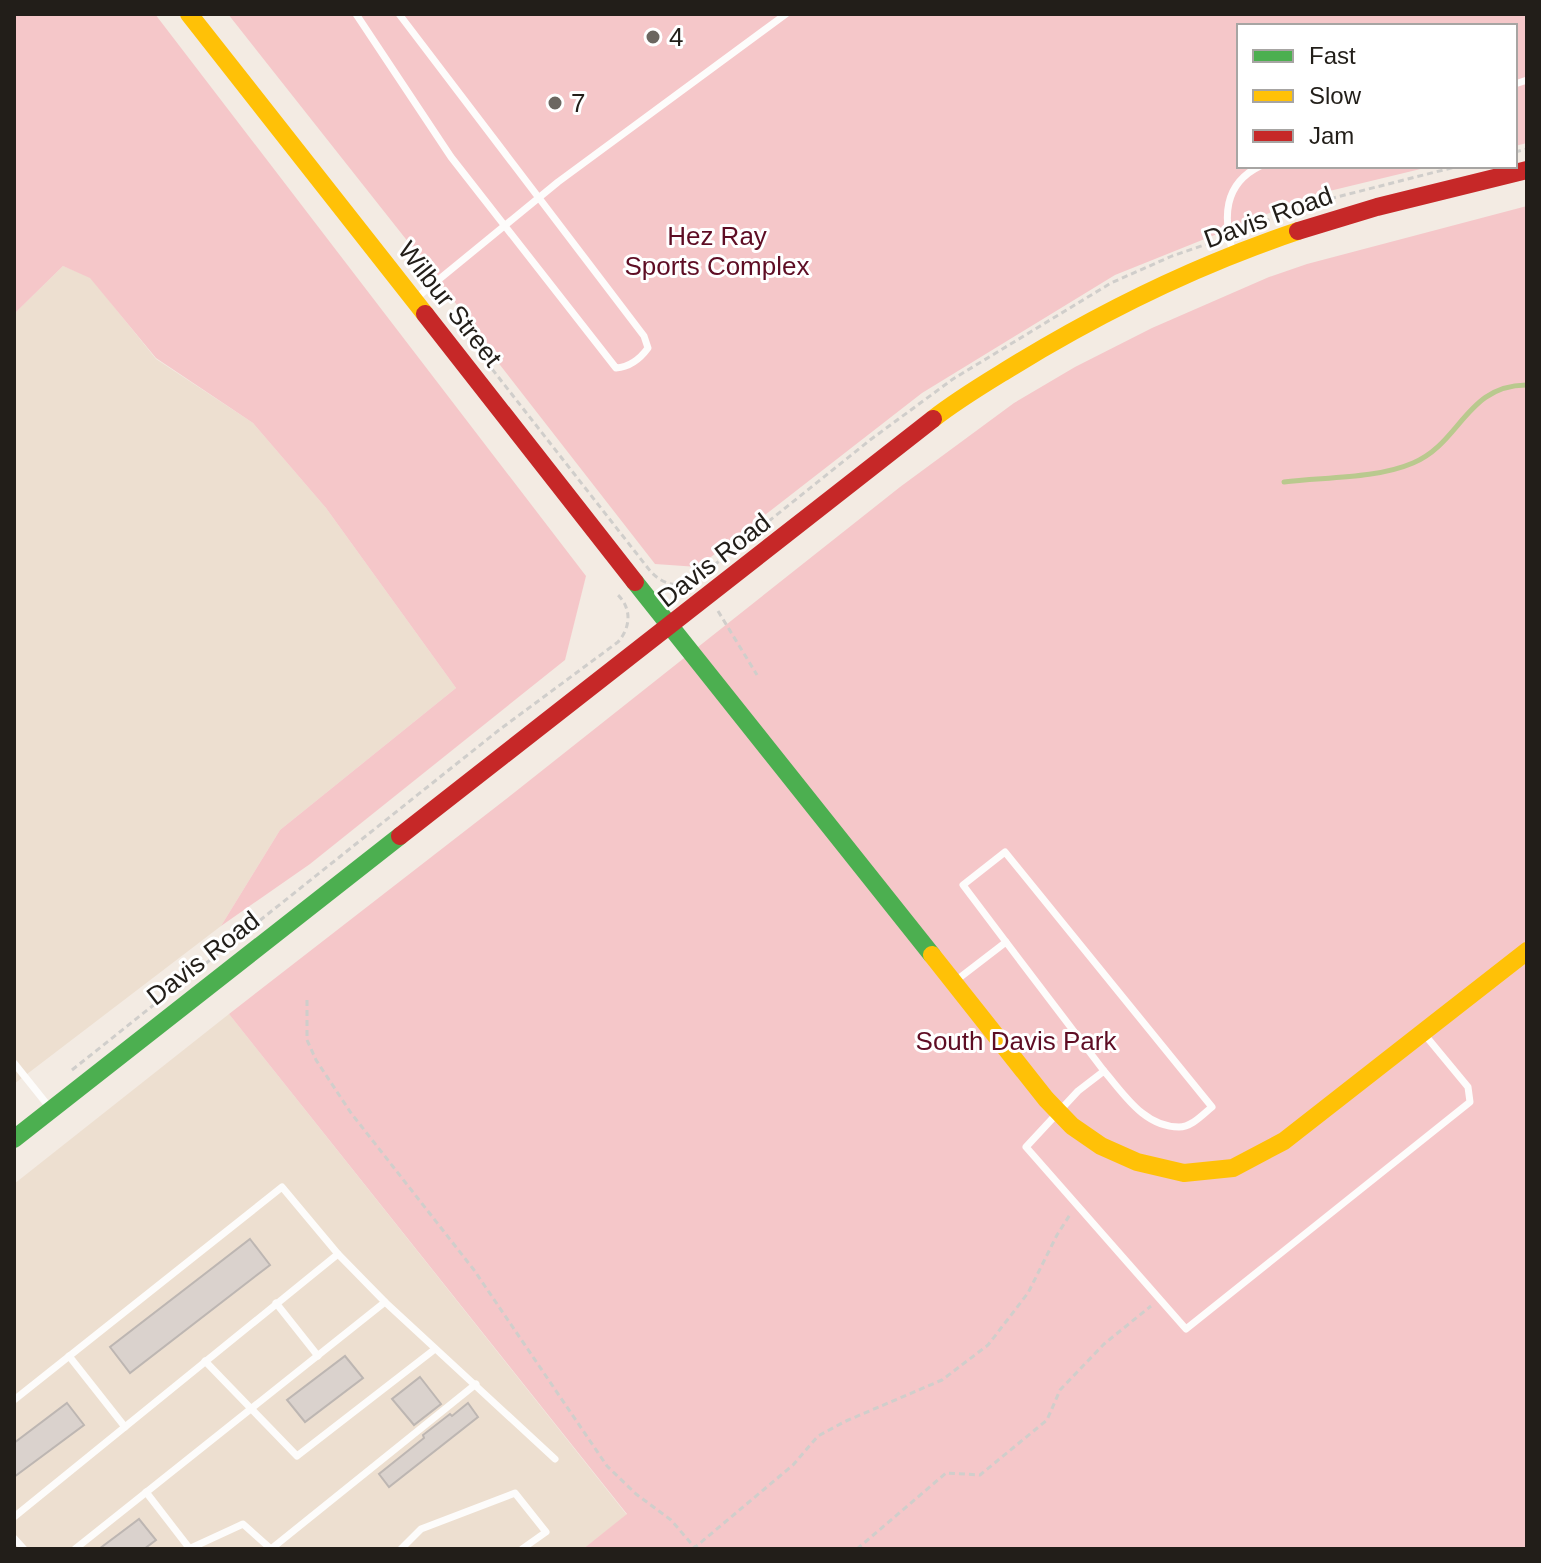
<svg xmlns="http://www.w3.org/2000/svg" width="1541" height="1563" font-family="Helvetica,sans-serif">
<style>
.built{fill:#eddfd0}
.green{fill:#f5c7c9}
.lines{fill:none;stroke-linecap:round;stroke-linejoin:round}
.stream{stroke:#b9c98e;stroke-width:5}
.building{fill:#dad2cd;stroke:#bdb6b2;stroke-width:2}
.path{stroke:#d0cecb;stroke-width:3;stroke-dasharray:6 4;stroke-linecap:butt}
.lane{stroke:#fdfcfb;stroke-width:7}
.fast{stroke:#4caf50;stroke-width:18}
.slow{stroke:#ffc107;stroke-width:18}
.jam{stroke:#c62828;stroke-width:18}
.poi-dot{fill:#6b6660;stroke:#fff;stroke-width:3}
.labels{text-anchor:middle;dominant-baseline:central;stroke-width:6;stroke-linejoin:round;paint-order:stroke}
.poi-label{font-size:26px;fill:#221e19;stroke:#fff;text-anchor:start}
.street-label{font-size:26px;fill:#221e19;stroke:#fff}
.park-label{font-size:26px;fill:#5e0d24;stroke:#fff}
</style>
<rect width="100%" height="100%" fill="#f3ebe3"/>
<g class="built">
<polygon points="63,266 90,277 156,359 253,423 326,508 456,688 280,830 221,926 14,1084 14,314"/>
<polygon points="229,1014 627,1515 583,1549 14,1549 14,1184"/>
</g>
<g class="green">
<polygon points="14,14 155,14 586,576 565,660 310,864 221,926 280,830 456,688 326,508 253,423 156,358 90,278 63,266 14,314"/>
<polygon points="228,14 1527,14 1527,143 1515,146 1515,26 1239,26 1239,166 1433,166 1317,194 1115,275 922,393 698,567 655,564 472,329 460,309 424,262"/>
<polygon points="1527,206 1527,1549 583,1549 627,1514 229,1014 515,792 900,487 1014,403 1075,367 1152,328 1269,277 1307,264"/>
</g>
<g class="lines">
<path class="stream" d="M1284,482c40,-5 92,-3 129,-19 48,-20 53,-78 114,-78"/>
</g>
<g class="building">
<polygon points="250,1239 270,1265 130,1373 110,1347"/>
<polygon points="345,1356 363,1378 305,1422 287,1400"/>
<polygon points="420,1377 441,1404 414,1425 392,1399"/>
<polygon points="67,1403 84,1425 14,1477 14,1443"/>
<polygon points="468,1403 478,1417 389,1487 379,1474 424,1438 423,1435 450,1414 452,1416"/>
<polygon points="139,1519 156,1540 144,1549 99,1549"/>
</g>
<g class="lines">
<g class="path">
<polyline points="1515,152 1527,149"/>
<polyline points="1245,228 1333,198 1459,166"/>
<path d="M449,314l202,258c14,14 30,17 47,6l172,-138 83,-61 158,-96 61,-27 38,-13"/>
<polyline points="718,611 757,675"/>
<polyline points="307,1000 307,1040 316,1060 351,1113 474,1270 607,1466 636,1494 671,1520 696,1549"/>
<path d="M72,1070l427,-340 119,-88c13,-15 14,-34 -1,-48"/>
<polyline points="14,1115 14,1114"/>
<polyline points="693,1549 793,1465 818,1436 846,1421 942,1380 988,1345 1028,1293 1057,1235 1071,1213"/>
<polyline points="857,1549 946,1473 980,1475 1047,1420 1060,1390 1104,1344 1151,1306"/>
</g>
<g class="lane">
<path d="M356,14l95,143 165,211c14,-1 24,-9 32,-20l-4,-12 -245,-322"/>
<polyline points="1515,84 1527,80"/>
<path d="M1233,253c-10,-35 -10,-69 27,-87"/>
<polyline points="415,299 558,182 786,14"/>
<path d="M1006,942l-43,-57 42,-33 207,255c-9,7 -20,20 -33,20 -35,0 -55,-33 -75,-56l-26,20 -52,56 160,182 284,-227 -2,-15 -43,-52"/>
<polyline points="954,982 1006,942 1104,1071"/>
<polyline points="14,1063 50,1108"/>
<polyline points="276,1303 318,1356"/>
<polyline points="69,1356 125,1427"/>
<polyline points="205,1361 297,1456 435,1349"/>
<polyline points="14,1400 282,1187 338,1254 385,1302 555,1459"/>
<polyline points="146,1492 190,1549"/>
<polyline points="14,1517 338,1254"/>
<polyline points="14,1538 24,1549"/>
<polyline points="191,1548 243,1524 271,1549"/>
<polyline points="75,1549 385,1302"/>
<polyline points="271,1549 476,1384"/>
<polyline points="401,1549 421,1529 515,1493 546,1532 522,1549"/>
</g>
<g class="fast">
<polyline points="635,582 932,955"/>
<polyline points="14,1139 400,836"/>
</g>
<g class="slow">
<polyline points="189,14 425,314"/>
<path d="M933,419c24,-19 51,-35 77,-51 91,-56 187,-103 288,-137"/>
<polyline points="932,955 1046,1099 1072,1126 1101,1146 1137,1162 1184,1173 1233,1168 1284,1141 1527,951"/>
</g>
<g class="jam">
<polyline points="1298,231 1377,207 1527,170"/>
<polyline points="425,314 635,582"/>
<polyline points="400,836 933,419"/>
</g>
</g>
<g class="poi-dot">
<circle cx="653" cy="37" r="8"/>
<circle cx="555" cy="103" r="8"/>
</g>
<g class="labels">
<g class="poi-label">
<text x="669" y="37">4</text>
<text x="571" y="103">7</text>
</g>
<g class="street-label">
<text transform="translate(1268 217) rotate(-20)">Davis Road</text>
<text transform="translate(450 304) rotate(52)">Wilbur Street</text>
<text transform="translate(714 560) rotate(-38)">Davis Road</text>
<text transform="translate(203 958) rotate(-38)">Davis Road</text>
</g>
<g class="park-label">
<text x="717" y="236">Hez Ray<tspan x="717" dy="30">Sports Complex</tspan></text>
<text x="1016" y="1041">South Davis Park</text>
</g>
</g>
<rect width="1541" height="1563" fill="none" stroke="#221e19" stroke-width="32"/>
<rect x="1237" y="24" width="280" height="144" fill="#ffffff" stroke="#a7a5a3" stroke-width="2"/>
<rect x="1253" y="50" width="40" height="12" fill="#4caf50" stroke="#a7a5a3" stroke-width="2"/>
<text x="1309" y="64" font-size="24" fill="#221e19">Fast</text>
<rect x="1253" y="90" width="40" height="12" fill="#ffc107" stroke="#a7a5a3" stroke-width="2"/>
<text x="1309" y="104" font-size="24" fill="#221e19">Slow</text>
<rect x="1253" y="130" width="40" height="12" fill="#c62828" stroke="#a7a5a3" stroke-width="2"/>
<text x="1309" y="144" font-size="24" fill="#221e19">Jam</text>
</svg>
